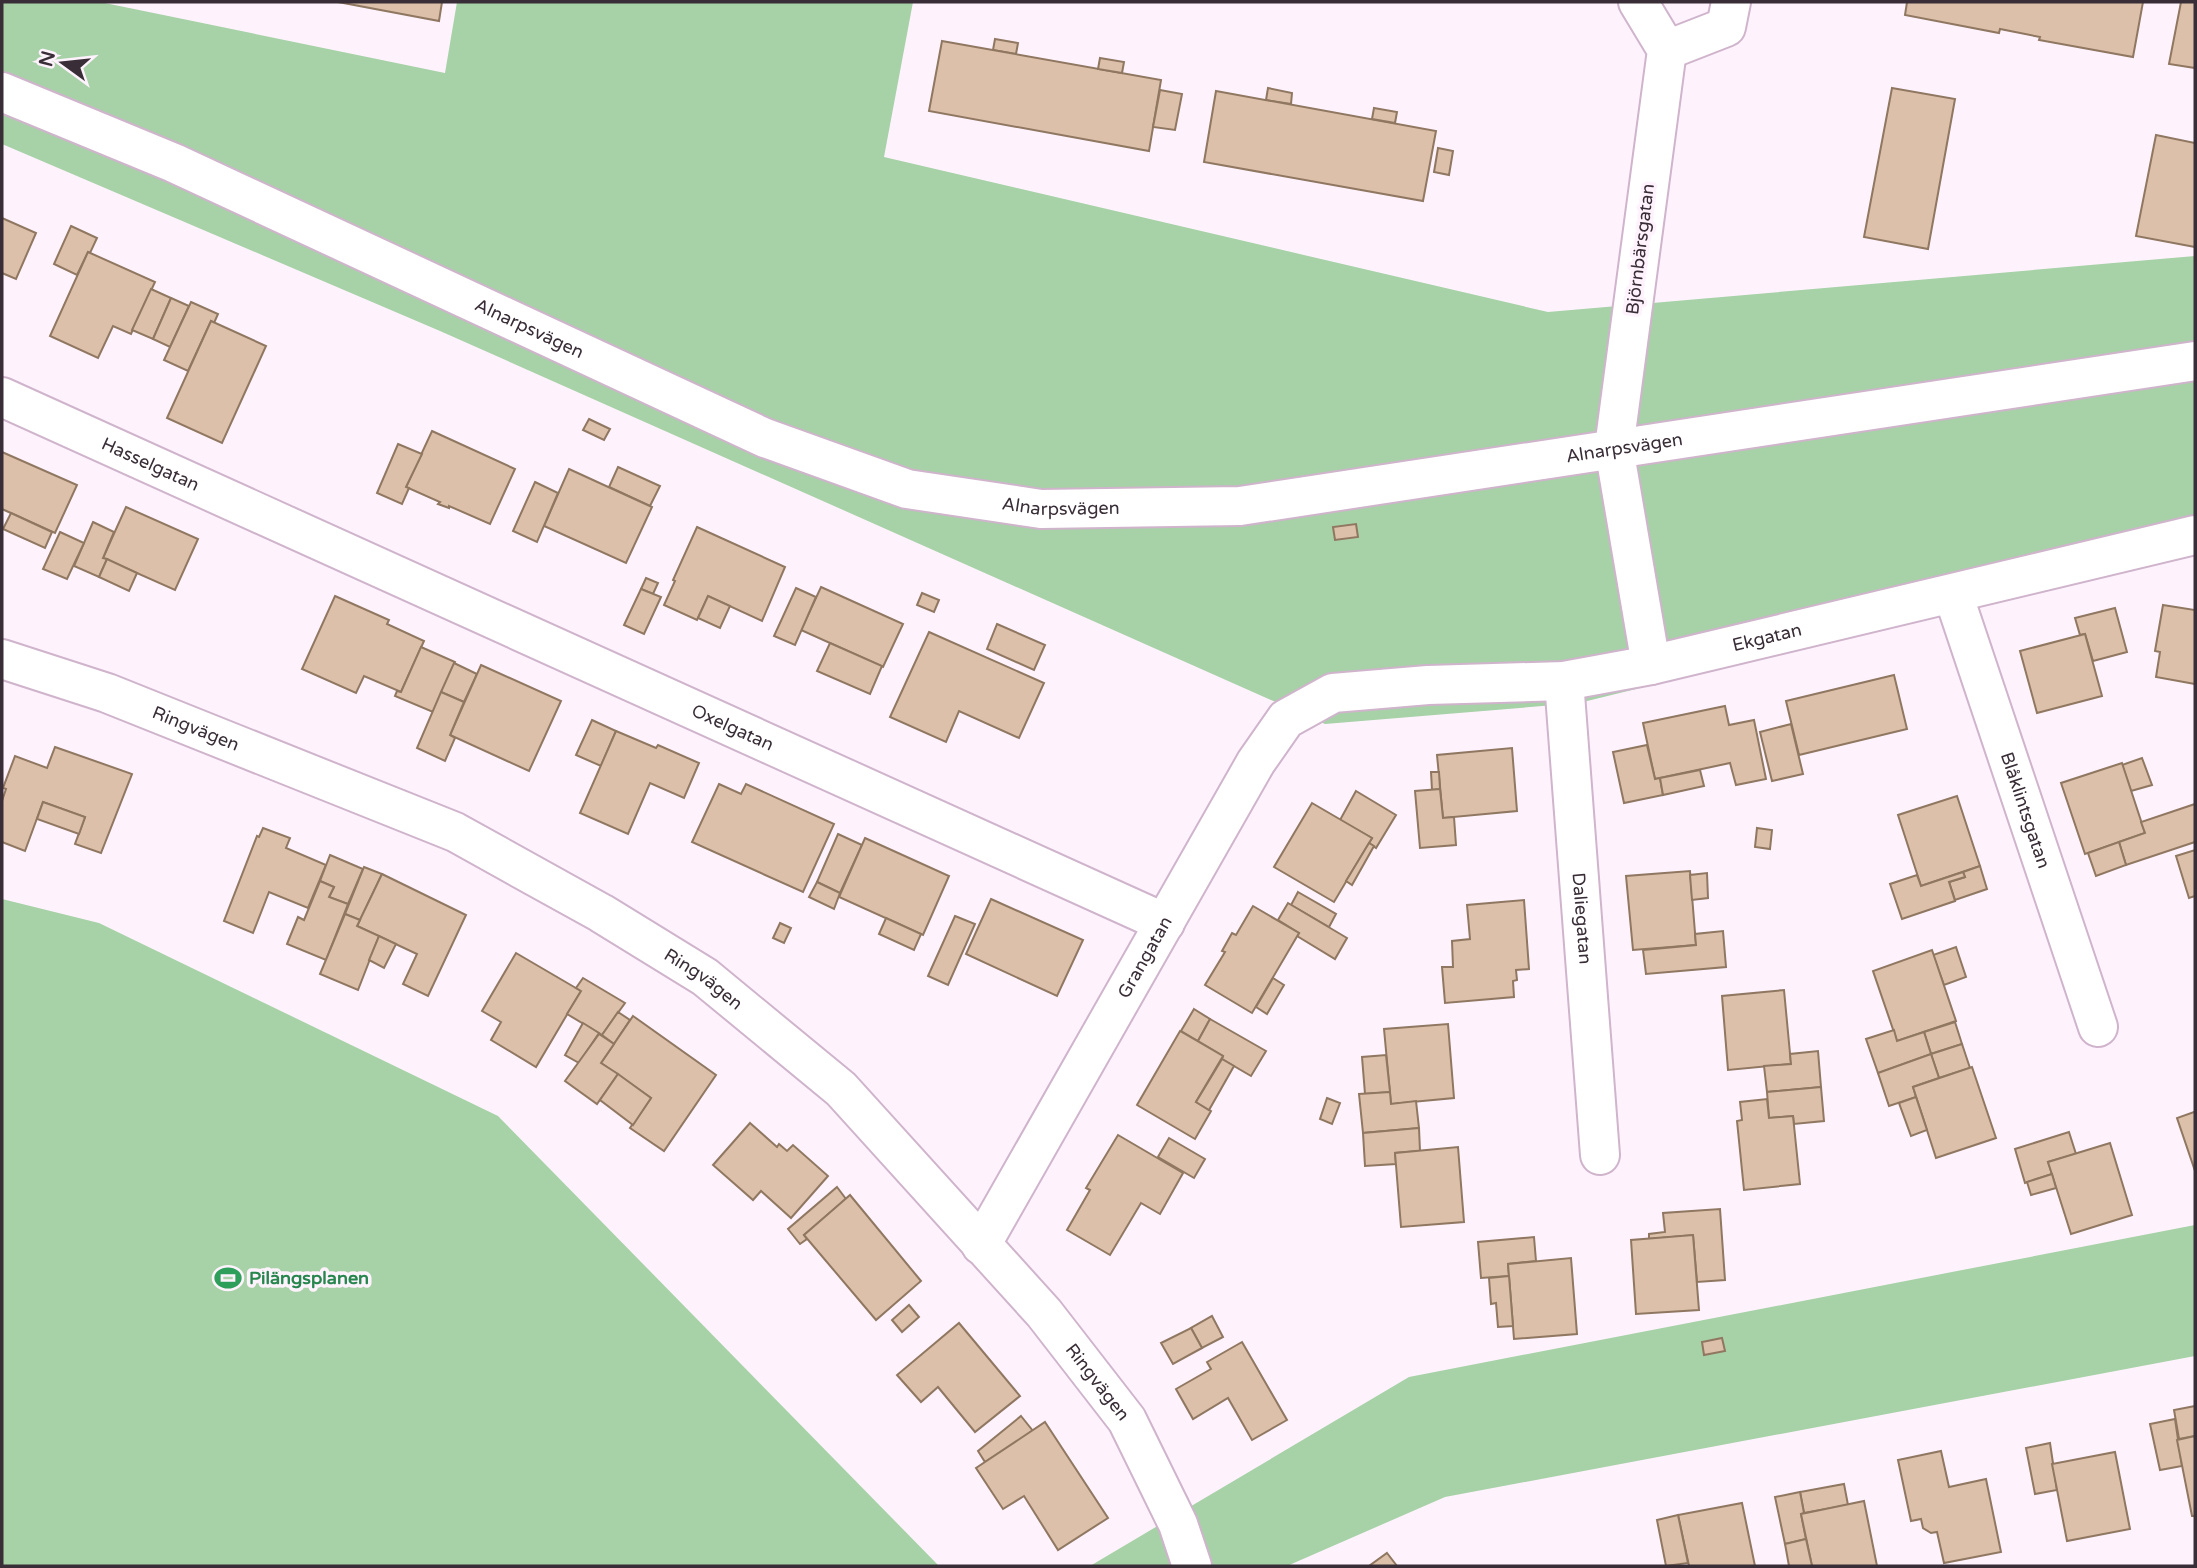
<svg xmlns="http://www.w3.org/2000/svg" width="2197" height="1568" font-family="'Varela Round',sans-serif">
<style>
.green{fill:#a7d1a7}
.building{fill:#dcc0a9;stroke:#907761;stroke-width:2}
.lines{fill:none;stroke-linecap:round;stroke-linejoin:round}
.minor-casing{stroke:#cfb4cc;stroke-width:42}
.minor{stroke:#fff;stroke-width:38}
.labels{text-anchor:middle;dominant-baseline:central;stroke-width:7;stroke-linejoin:round;paint-order:stroke}
.street-label{font-size:18px;fill:#392e37;stroke:#fef3fd}
.leisure-label{font-size:18px;font-weight:bold;fill:#27864d;stroke:#fef3fd;text-anchor:start}
</style>
<rect width="100%" height="100%" fill="#fef3fd"/>
<g class="green">
<polygon points="2,2 100,2 445,73 457,2 913,2 884,157 1548,312 2195,256 2195,552 1579,703 1325,724 440,331 2,144"/>
<polygon points="2,899 99,923 498,1116 939,1566 2,1566"/>
<polygon points="2195,1225 2195,1356 1445,1497 1287,1566 1090,1566 1409,1377"/>
</g>
<g class="building">
<polygon points="338,2 442,2 439,21"/>
<polygon points="1907,2 2143,2 2133,57 2039,40 2040,37 2000,29 1999,33 1905,15"/>
<polygon points="2181,2 2195,2 2195,68 2169,64"/>
<polygon points="995,39 1018,43 1016,54 993,50"/>
<polygon points="942,41 1161,80 1149,151 929,111"/>
<polygon points="1100,58 1124,62 1122,73 1098,69"/>
<polygon points="1268,88 1292,93 1291,104 1266,100"/>
<polygon points="1892,88 1955,99 1928,249 1864,237"/>
<polygon points="1160,90 1182,94 1175,130 1153,127"/>
<polygon points="1216,91 1436,131 1423,201 1204,162"/>
<polygon points="1374,108 1397,112 1395,123 1372,119"/>
<polygon points="2156,135 2195,143 2195,247 2136,236"/>
<polygon points="1438,148 1453,151 1449,175 1434,172"/>
<polygon points="2,218 36,233 16,279 2,273"/>
<polygon points="71,226 97,238 90,253 88,252 77,275 54,264"/>
<polygon points="88,252 155,282 131,334 113,326 98,358 50,336"/>
<polygon points="151,289 171,298 153,339 132,330"/>
<polygon points="171,298 189,306 170,347 153,339"/>
<polygon points="191,302 218,314 214,323 211,321 188,371 164,360"/>
<polygon points="211,321 266,346 222,443 167,418"/>
<polygon points="589,419 610,429 604,440 583,430"/>
<polygon points="432,431 515,469 490,524 449,506 449,508 438,504 440,502 406,487"/>
<polygon points="398,444 422,454 406,487 409,488 402,504 377,493"/>
<polygon points="2,452 77,485 55,533 2,509"/>
<polygon points="618,467 660,486 650,506 609,487"/>
<polygon points="569,469 652,507 626,563 544,526"/>
<polygon points="535,482 558,493 537,542 513,531"/>
<polygon points="126,507 198,539 175,590 103,558"/>
<polygon points="11,513 52,532 45,548 3,529"/>
<polygon points="93,522 114,532 103,558 107,559 99,577 74,566"/>
<polygon points="1356,524 1358,537 1335,540 1333,527"/>
<polygon points="697,527 785,567 762,621 708,596 697,620 664,605 675,581 673,580"/>
<polygon points="60,532 84,543 67,579 43,569"/>
<polygon points="107,559 137,573 129,591 99,577"/>
<polygon points="646,578 658,583 653,594 641,589"/>
<polygon points="821,587 903,624 883,667 801,630"/>
<polygon points="796,588 816,597 795,645 774,636"/>
<polygon points="641,589 661,597 644,634 624,625"/>
<polygon points="922,593 939,600 934,612 917,605"/>
<polygon points="335,596 389,620 387,624 424,641 401,692 364,676 356,693 302,669"/>
<polygon points="708,596 730,606 720,628 698,618"/>
<polygon points="2163,605 2195,610 2195,684 2156,677 2160,652 2155,651"/>
<polygon points="2115,608 2127,652 2093,661 2085,634 2080,635 2075,618"/>
<polygon points="997,624 1045,645 1034,670 987,649"/>
<polygon points="929,632 1044,683 1019,738 959,711 946,742 890,717"/>
<polygon points="2085,634 2102,696 2037,713 2020,651"/>
<polygon points="830,643 882,666 870,694 817,671"/>
<polygon points="421,647 455,662 433,712 395,696 397,691 401,692"/>
<polygon points="454,663 477,674 464,702 441,692"/>
<polygon points="481,665 561,701 529,771 450,735"/>
<polygon points="1894,675 1907,729 1799,755 1786,701"/>
<polygon points="441,692 464,702 450,735 455,738 445,761 417,748"/>
<polygon points="1725,706 1729,725 1754,720 1766,779 1736,785 1730,763 1655,779 1643,723"/>
<polygon points="592,720 616,731 601,766 576,755"/>
<polygon points="1791,724 1803,774 1772,781 1760,732"/>
<polygon points="616,731 656,748 658,745 699,763 684,798 650,783 628,834 580,813"/>
<polygon points="1647,745 1655,779 1660,778 1663,795 1624,803 1613,752"/>
<polygon points="55,747 132,774 101,853 75,844 85,817 43,802 25,851 2,842 2,801 6,789 3,788 15,756 47,768"/>
<polygon points="1512,748 1517,811 1443,818 1437,755"/>
<polygon points="2142,758 2152,785 2131,791 2122,765"/>
<polygon points="2122,763 2145,833 2085,854 2061,783"/>
<polygon points="1700,770 1704,786 1663,795 1660,778"/>
<polygon points="1431,772 1439,772 1440,789 1432,790"/>
<polygon points="719,784 741,794 746,784 834,824 803,892 692,842"/>
<polygon points="1440,789 1443,818 1454,817 1456,845 1420,848 1415,791"/>
<polygon points="1356,791 1396,815 1376,848 1369,843 1372,838 1340,820"/>
<polygon points="1957,796 1980,866 1921,886 1898,815"/>
<polygon points="43,802 85,817 79,834 37,819"/>
<polygon points="1312,803 1372,838 1334,902 1274,867"/>
<polygon points="2195,804 2195,842 2126,865 2119,842 2145,833 2141,822"/>
<polygon points="263,828 290,838 286,848 326,865 308,908 269,892 253,933 224,921 257,836 259,837"/>
<polygon points="1757,828 1772,830 1770,849 1755,847"/>
<polygon points="838,834 862,845 840,893 817,882"/>
<polygon points="865,838 949,876 923,935 839,897"/>
<polygon points="2119,842 2126,865 2096,876 2088,853"/>
<polygon points="1369,843 1374,846 1352,885 1346,881"/>
<polygon points="2195,850 2195,896 2189,898 2176,856"/>
<polygon points="330,855 363,869 348,904 329,897 334,887 320,881"/>
<polygon points="1980,866 1987,889 1955,900 1949,882 1965,877 1963,872"/>
<polygon points="364,867 382,874 360,920 345,914"/>
<polygon points="1690,871 1696,945 1633,950 1626,876"/>
<polygon points="1963,872 1965,877 1949,882 1955,901 1902,919 1890,884 1917,875 1921,886"/>
<polygon points="1707,873 1708,898 1692,900 1690,875"/>
<polygon points="382,874 466,915 428,996 403,984 417,954 357,926"/>
<polygon points="320,881 334,887 329,897 348,904 326,960 287,944 298,917 304,920"/>
<polygon points="817,882 840,893 834,909 809,897"/>
<polygon points="1298,892 1336,914 1329,927 1291,905"/>
<polygon points="991,899 1083,940 1057,996 966,954"/>
<polygon points="1524,900 1529,969 1516,970 1517,980 1513,981 1514,997 1445,1003 1442,967 1453,967 1452,941 1470,939 1467,905"/>
<polygon points="1288,903 1347,938 1335,959 1297,936 1299,933 1278,920"/>
<polygon points="1253,906 1299,933 1252,1013 1205,985 1225,952 1222,951 1232,933 1236,935"/>
<polygon points="345,914 360,920 357,926 379,936 358,990 320,974"/>
<polygon points="955,916 975,924 948,985 928,976"/>
<polygon points="886,918 921,934 914,950 879,934"/>
<polygon points="780,923 791,928 784,943 773,938"/>
<polygon points="1723,931 1726,967 1646,974 1643,950 1696,945 1695,934"/>
<polygon points="379,936 396,944 384,968 369,960"/>
<polygon points="1956,947 1966,977 1944,985 1933,955"/>
<polygon points="1932,950 1956,1021 1897,1041 1873,971"/>
<polygon points="516,953 581,991 536,1067 491,1040 501,1022 482,1011"/>
<polygon points="583,978 625,1003 602,1035 567,1014 581,991 576,988"/>
<polygon points="1273,978 1284,985 1267,1014 1256,1007"/>
<polygon points="1784,990 1791,1064 1728,1070 1722,996"/>
<polygon points="1194,1009 1210,1019 1198,1041 1181,1031"/>
<polygon points="618,1012 630,1020 614,1044 602,1035"/>
<polygon points="633,1016 716,1075 664,1151 630,1128 651,1098 601,1063"/>
<polygon points="1210,1019 1266,1051 1251,1076 1222,1059 1223,1056 1198,1041"/>
<polygon points="1955,1022 1962,1044 1931,1054 1924,1032"/>
<polygon points="583,1023 599,1033 579,1063 565,1055"/>
<polygon points="1448,1024 1454,1098 1391,1104 1384,1029"/>
<polygon points="1894,1030 1897,1041 1924,1032 1931,1054 1878,1073 1866,1039"/>
<polygon points="1180,1031 1223,1056 1196,1102 1211,1111 1195,1139 1137,1105"/>
<polygon points="599,1034 614,1044 601,1063 618,1074 597,1104 565,1081"/>
<polygon points="1962,1044 1970,1068 1939,1078 1931,1054"/>
<polygon points="1818,1051 1821,1087 1767,1092 1764,1066 1791,1064 1790,1054"/>
<polygon points="1931,1054 1939,1078 1913,1087 1916,1097 1889,1106 1878,1073"/>
<polygon points="1386,1055 1390,1092 1365,1094 1362,1057"/>
<polygon points="1222,1059 1234,1066 1209,1110 1196,1102"/>
<polygon points="1972,1067 1996,1138 1936,1158 1913,1087"/>
<polygon points="618,1074 651,1098 633,1125 600,1100"/>
<polygon points="1821,1087 1824,1121 1794,1124 1793,1116 1769,1118 1767,1092"/>
<polygon points="1390,1092 1391,1104 1416,1101 1419,1128 1363,1133 1359,1094"/>
<polygon points="1916,1097 1927,1130 1911,1136 1899,1103"/>
<polygon points="1327,1098 1340,1103 1332,1124 1320,1119"/>
<polygon points="1767,1099 1769,1118 1793,1116 1800,1184 1744,1190 1737,1121 1742,1120 1740,1102"/>
<polygon points="2194,1112 2195,1112 2195,1171 2177,1118"/>
<polygon points="750,1123 777,1147 779,1144 787,1151 793,1145 828,1176 791,1218 761,1191 753,1200 713,1165"/>
<polygon points="1419,1128 1420,1151 1395,1153 1396,1164 1365,1166 1363,1133"/>
<polygon points="2069,1132 2076,1154 2048,1162 2052,1174 2025,1183 2015,1149"/>
<polygon points="1118,1135 1183,1173 1160,1214 1141,1203 1110,1255 1067,1230 1090,1190 1086,1188"/>
<polygon points="1169,1138 1205,1159 1194,1178 1158,1157"/>
<polygon points="2110,1143 2132,1215 2071,1234 2048,1162"/>
<polygon points="1458,1147 1464,1222 1401,1227 1395,1153"/>
<polygon points="2052,1174 2056,1188 2031,1195 2027,1182"/>
<polygon points="837,1187 846,1199 804,1235 807,1239 800,1244 788,1229"/>
<polygon points="850,1195 921,1281 876,1320 804,1235"/>
<polygon points="1720,1209 1725,1280 1697,1282 1693,1235 1649,1239 1649,1234 1665,1232 1663,1213"/>
<polygon points="1693,1235 1699,1310 1636,1314 1631,1240"/>
<polygon points="1534,1237 1536,1261 1508,1264 1509,1276 1481,1278 1478,1242"/>
<polygon points="1571,1258 1577,1334 1514,1339 1508,1264"/>
<polygon points="1509,1276 1513,1326 1498,1327 1496,1303 1491,1304 1489,1278"/>
<polygon points="909,1305 919,1317 902,1332 892,1320"/>
<polygon points="1212,1316 1223,1337 1202,1348 1191,1328"/>
<polygon points="959,1323 1020,1396 975,1432 938,1387 921,1402 897,1375"/>
<polygon points="1191,1328 1202,1348 1173,1364 1161,1343"/>
<polygon points="1722,1338 1725,1351 1704,1355 1702,1342"/>
<polygon points="1242,1342 1287,1420 1252,1440 1228,1398 1193,1419 1176,1389 1211,1369 1207,1362"/>
<polygon points="2195,1406 2195,1436 2179,1439 2174,1410"/>
<polygon points="1021,1416 1033,1431 985,1462 978,1451"/>
<polygon points="2175,1419 2182,1466 2160,1470 2150,1424"/>
<polygon points="1045,1422 1108,1518 1058,1550 1024,1496 1003,1509 976,1468"/>
<polygon points="2195,1436 2195,1516 2192,1516 2177,1440"/>
<polygon points="2050,1443 2057,1490 2035,1494 2026,1448"/>
<polygon points="1941,1451 1949,1487 1986,1479 2001,1552 1944,1563 1937,1532 1931,1533 1923,1528 1921,1519 1911,1521 1898,1460"/>
<polygon points="2115,1452 2130,1529 2067,1541 2052,1464"/>
<polygon points="1844,1484 1848,1505 1804,1513 1800,1492"/>
<polygon points="1800,1492 1804,1513 1801,1514 1806,1539 1785,1544 1775,1497"/>
<polygon points="1864,1501 1877,1566 1812,1566 1801,1514"/>
<polygon points="1742,1503 1755,1566 1689,1566 1678,1515"/>
<polygon points="1678,1515 1688,1563 1666,1566 1657,1520"/>
<polygon points="1806,1539 1812,1566 1789,1566 1785,1544"/>
<polygon points="1387,1553 1397,1566 1369,1566"/>
</g>
<g class="lines">
<g class="minor-casing">
<g id="minor">
<polyline points="1638,2 1667,50 1614,448 1651,665"/>
<polyline points="1667,50 1726,27 1731,2"/>
<path id="s1" d="M2,92l172,71 591,275 142,51 134,20 199,-3 955,-145"/>
<path id="s2" d="M2,397l1163,526"/>
<path id="s3" d="M1953,594l145,433"/>
<path id="s4" d="M2,659l105,34 348,139 146,81 104,64 136,112 203,224 83,107 51,104 14,42"/>
<path id="s5" d="M1564,681l36,474"/>
<path id="s6" d="M981,1245l275,-483 30,-43 47,-26 95,-8 136,-4 87,-16 544,-130"/>
</g>
</g>
<use href="#minor" class="minor"/>
</g>
<defs>
<g id="stadium-bare" transform="scale(2.1)"><path d="M0-5a6.5 5 0 1 0 0 10a6.5 5 0 1 0 0-10ZM-3.5-1.8h7v3.6h-7Z" fill="#2e9e5b" stroke="#fef3fd" stroke-width="2.5" paint-order="stroke"/></g>
</defs>
<g fill-rule="evenodd">
<use href="#stadium-bare" x="228" y="1278"/>
</g>
<g class="labels">
<g class="street-label">
<text transform="translate(1640 249) rotate(-83)">Björnbärsgatan</text>
<text stroke="none"><textPath href="#s1" startOffset="578">Alnarpsvägen</textPath></text>
<text stroke="none"><textPath href="#s1" startOffset="1712">Alnarpsvägen</textPath></text>
<text stroke="none"><textPath href="#s2" startOffset="163">Hasselgatan</textPath></text>
<text stroke="none"><textPath href="#s1" startOffset="1144">Alnarpsvägen</textPath></text>
<text stroke="none"><textPath href="#s6" startOffset="1101">Ekgatan</textPath></text>
<text stroke="none"><textPath href="#s2" startOffset="802">Oxelgatan</textPath></text>
<text stroke="none"><textPath href="#s4" startOffset="206">Ringvägen</textPath></text>
<text stroke="none"><textPath href="#s3" startOffset="228">Blåklintsgatan</textPath></text>
<text stroke="none"><textPath href="#s5" startOffset="238">Daliegatan</textPath></text>
<text stroke="none"><textPath href="#s6" startOffset="331">Grangatan</textPath></text>
<text stroke="none"><textPath href="#s4" startOffset="774">Ringvägen</textPath></text>
<text stroke="none"><textPath href="#s4" startOffset="1340">Ringvägen</textPath></text>
</g>
<g class="leisure-label">
<text x="249" y="1278">Pilängsplanen</text>
</g>
</g>
<rect width="2197" height="1568" fill="none" stroke="#392e37" stroke-width="7"/>
<g transform="translate(63 63) rotate(285)" stroke="#fef3fd" stroke-width="5" paint-order="stroke">
<path d="M0-5L12 26L0 18L-12 26Z" fill="#392e37"/>
<text y="-10" font-size="19" font-weight="bold" text-anchor="middle" fill="#392e37">N</text>
</g>
</svg>
